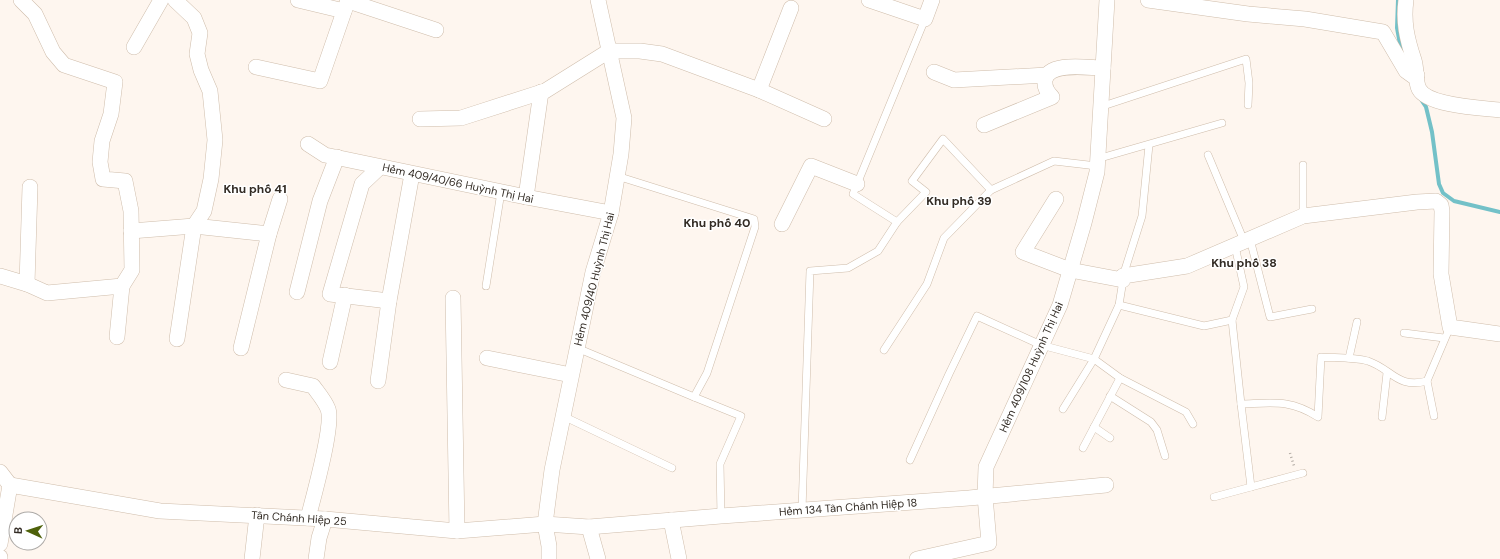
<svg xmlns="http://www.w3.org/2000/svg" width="1500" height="559" font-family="'DM Sans',sans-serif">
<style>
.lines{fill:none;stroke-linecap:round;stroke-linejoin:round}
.stream{stroke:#73c1c8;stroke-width:4}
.service-casing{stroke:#cfbdab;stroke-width:8}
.minor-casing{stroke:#cfbdab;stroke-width:16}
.path{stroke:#b2aba4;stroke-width:2.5;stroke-dasharray:1 3;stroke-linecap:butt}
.service{stroke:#fff;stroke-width:7}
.minor{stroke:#fff;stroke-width:15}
.labels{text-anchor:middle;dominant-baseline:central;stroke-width:3;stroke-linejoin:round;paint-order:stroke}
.street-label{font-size:11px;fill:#322b24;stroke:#fff}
.neighbourhood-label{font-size:12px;font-weight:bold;fill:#322b24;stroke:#fff}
</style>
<rect width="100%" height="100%" fill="#fef6ef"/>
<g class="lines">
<g class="stream">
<polyline points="1398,0 1397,28 1401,50"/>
<polyline points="1420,98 1426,107 1432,132 1439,184 1443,193 1454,201 1500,212"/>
</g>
<g class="service-casing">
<g id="service">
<polyline points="1100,107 1246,59 1249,83 1248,105"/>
<polyline points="1208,155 1244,241"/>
<polyline points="1097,159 1222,123"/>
<polyline points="1303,165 1303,216"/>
<polyline points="617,176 754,219 755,227 707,373 694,397 741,416 720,464 721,516"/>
<polyline points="897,222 926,192 912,181 943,139 991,190"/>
<polyline points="1250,239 1270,317 1312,309"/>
<polyline points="1235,246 1244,287 1232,320 1241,404"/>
<polyline points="1123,276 1142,216 1149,145"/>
<polyline points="486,286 501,192"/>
<polyline points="1119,305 1204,326 1232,320"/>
<polyline points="1404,333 1444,338"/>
<polyline points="577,348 694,397"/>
<polyline points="884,350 927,284 944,238 991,190 1054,161 1097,166"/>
<polyline points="1349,358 1357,322"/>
<polyline points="1110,396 1151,422 1157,430 1165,456"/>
<polyline points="1063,409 1094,359 1119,305 1123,280"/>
<polyline points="563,416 672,468"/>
<polyline points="1434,416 1427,381 1450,327"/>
<polyline points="1382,417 1387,373"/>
<polyline points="1094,427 1110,438"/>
<polyline points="1083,448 1120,378"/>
<polyline points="910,460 949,374 977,316 1041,345 1094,359 1120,378 1186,412 1193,424"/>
<path d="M1303,473l-52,14 -10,-83c32,-1 49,-5 77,13l3,-60c16,1 32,0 47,4 24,8 29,28 59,20"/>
<polyline points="1214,497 1251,487"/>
<polyline points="802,510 810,271 848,268 878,251 897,222 853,194 925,19"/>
</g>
</g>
<g class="minor-casing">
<g id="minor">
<polyline points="175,0 194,18 200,33 197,54 201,70 210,91 215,140 211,179 204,211 194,226 177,339"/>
<polyline points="298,0 344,11"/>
<polyline points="869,0 925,19 932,0"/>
<polyline points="1148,0 1248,14 1305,19 1383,32 1406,71 1413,76 1417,75"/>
<path d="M1406,0c-3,22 1,39 8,60 3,9 1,21 5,29 9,17 63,19 81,21"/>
<polyline points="348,1 436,30"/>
<polyline points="134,47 161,0"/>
<polyline points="256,67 320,81 348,0"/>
<polyline points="934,72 954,80 1047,75"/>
<polyline points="759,90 791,8"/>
<polyline points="420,119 461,118 545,91 609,51 640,51 662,54 759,90 824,119"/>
<path d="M984,125l68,-28c-5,-5 -8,-10 -7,-17 4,-19 43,-12 58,-12"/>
<polyline points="308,144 325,155 526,197 611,213"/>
<polyline points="380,167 362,184 330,294 389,301"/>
<polyline points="526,197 541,92"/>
<polyline points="1056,199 1023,252 1070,270 1123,280 1123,276 1187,266 1303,216 1417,202 1436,201 1441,205 1442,211 1441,274 1450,327 1500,334"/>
<polyline points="782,224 811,166 857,184"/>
<polyline points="131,231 194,226 269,234"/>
<polyline points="0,276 27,284 47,293 122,286 132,270 131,211 125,181 103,179 100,162 102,141 111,114 115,82 64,65 53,52 35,14 21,0"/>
<polyline points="27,284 30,187"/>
<polyline points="297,292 320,201 337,157"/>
<polyline points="453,298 457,531"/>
<polyline points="117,337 122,286"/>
<polyline points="241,348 269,234 280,199"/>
<polyline points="487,358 571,375"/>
<polyline points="330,362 345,295"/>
<path d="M286,380l27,6c5,7 12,15 15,23 6,15 -15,90 -20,109"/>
<polyline points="378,381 389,301 412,174"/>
<polyline points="0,472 10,485 0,544"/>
<polyline points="10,485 160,511 325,519 457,531 545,524 589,527 721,516 969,498 1106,485"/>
<polyline points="671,520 679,559"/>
<polyline points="589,527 598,559"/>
<polyline points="0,557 0,559"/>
<polyline points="252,559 257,515"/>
<polyline points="316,559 319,538 325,519"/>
<polyline points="549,559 549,546 545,524 552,470 593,272 611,213 621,154 624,118 598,0"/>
<polyline points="917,559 989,543 985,496 986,467 1060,305 1084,223 1097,172 1107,0"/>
</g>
</g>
<polyline class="path" points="1290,453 1294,466"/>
<use href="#service" class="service"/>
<use href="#minor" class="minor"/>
</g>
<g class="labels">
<g class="street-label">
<text transform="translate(458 183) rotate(12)">Hẻm 409/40/66 Huỳnh Thị Hai</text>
<text transform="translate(594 279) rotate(-76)">Hẻm 409/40 Huỳnh Thị Hai</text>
<text transform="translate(1031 367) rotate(-66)">Hẻm 409/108 Huỳnh Thị Hai</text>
<text transform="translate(848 507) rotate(-4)">Hẻm 134 Tân Chánh Hiệp 18</text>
<text transform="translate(299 518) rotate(4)">Tân Chánh Hiệp 25</text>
</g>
<g class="neighbourhood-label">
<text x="255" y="189">Khu phố 41</text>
<text x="959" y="201">Khu phố 39</text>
<text x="717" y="223">Khu phố 40</text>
<text x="1244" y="263">Khu phố 38</text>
</g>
</g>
<g transform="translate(28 531) rotate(273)"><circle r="19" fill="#ffffff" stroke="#adaaa7"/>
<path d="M0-3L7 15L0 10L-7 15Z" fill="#4e610a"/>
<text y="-6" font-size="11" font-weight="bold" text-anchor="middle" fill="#322b24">B</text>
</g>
</svg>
